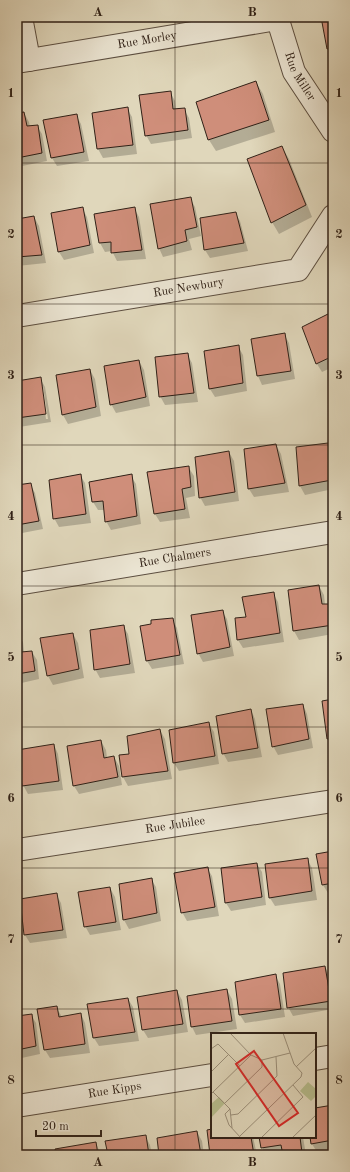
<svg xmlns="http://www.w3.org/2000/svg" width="350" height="1172" font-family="'Old Standard TT',serif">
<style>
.shadow{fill:#0003;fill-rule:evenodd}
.building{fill:#cf8e7a;stroke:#302117}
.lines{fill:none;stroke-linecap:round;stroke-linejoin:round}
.minor-casing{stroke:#5c4e40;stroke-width:24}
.minor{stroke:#ebe5d3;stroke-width:22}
.grid{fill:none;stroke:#302117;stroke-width:1;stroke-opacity:0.55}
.labels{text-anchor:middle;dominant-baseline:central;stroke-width:3;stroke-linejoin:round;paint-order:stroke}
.street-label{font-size:12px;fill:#302117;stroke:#ebe5d3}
.inset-road{fill:none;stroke:#9a8e79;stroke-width:1}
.view{fill:#d62828;fill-opacity:0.15;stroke:#d62828;stroke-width:2}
.inset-edge{fill:none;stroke:#302117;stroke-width:2}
.neatline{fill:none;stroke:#302117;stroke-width:1.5}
.grid-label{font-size:13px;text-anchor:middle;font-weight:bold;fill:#302117}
</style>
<rect width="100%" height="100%" fill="#e0d7bb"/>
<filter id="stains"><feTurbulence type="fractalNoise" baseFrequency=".005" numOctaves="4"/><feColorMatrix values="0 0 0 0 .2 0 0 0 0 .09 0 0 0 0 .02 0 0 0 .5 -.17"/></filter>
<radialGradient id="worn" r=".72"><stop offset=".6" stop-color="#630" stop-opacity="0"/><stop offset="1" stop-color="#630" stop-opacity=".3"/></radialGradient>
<g class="shadow">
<polygon points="322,17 333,17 333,57 328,49"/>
<polygon points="256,82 263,94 275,132 216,151 209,140"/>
<polygon points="170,92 175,101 176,110 184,109 189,118 192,138 151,144 146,135"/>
<polygon points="127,108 132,117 137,154 103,158 98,149 93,114"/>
<polygon points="24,113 29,122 30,127 37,126 42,134 47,161 17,167 17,114"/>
<polygon points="76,115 81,124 89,161 57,166 52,158 45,121"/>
<polygon points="282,147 289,159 312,217 279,234 272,222 248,160"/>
<polygon points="190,198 195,207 201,236 189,239 192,250 163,257 159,248"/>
<polygon points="82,208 87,217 94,253 64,260 59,252"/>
<polygon points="134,208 139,217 146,259 117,261 112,251 105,252 100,243 95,215"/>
<polygon points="235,213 240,221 248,251 210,258 205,250"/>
<polygon points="34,217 39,226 46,263 17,266 17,220"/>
<polygon points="333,319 333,367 322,372 317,364 303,327"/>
<polygon points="284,334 289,343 295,379 262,385 258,376 252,340"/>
<polygon points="238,346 243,355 247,391 215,397 210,389 205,352"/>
<polygon points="187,354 192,363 198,402 165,405 160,396"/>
<polygon points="139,361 144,370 150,406 116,413 111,404"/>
<polygon points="90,370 95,379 101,416 68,424 63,415 57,376"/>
<path d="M40,378l5,9 6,35 -32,5 -2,-4v-41zM41,386h2l5,33h-2z"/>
<polygon points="327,444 332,453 333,489 305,495 300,486 297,448"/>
<polygon points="276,445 281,454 289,492 254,497 249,489 245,450"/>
<polygon points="229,452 234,461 239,501 205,506 200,497"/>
<polygon points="189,468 194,476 195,496 186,498 190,518 160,522 155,514 148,473"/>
<polygon points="80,475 85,483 91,523 59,527 54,518"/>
<polygon points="131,476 136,484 141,524 111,530 106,521 105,510 98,510 93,502"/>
<polygon points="30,484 35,493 43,529 17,534 17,486"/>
<polygon points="319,586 324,595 325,605 333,606 333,634 299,640 294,631 289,591"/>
<polygon points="273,593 278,602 284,642 243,648 238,640 247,618"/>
<polygon points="222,611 227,619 234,656 203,662 198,653"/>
<polygon points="172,619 177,628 184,664 152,669 147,661"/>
<polygon points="123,626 128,634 135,673 100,678 95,669"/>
<polygon points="17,634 23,642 24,653 32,652 37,660 39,679 17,684"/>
<polygon points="73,634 78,643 84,678 53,685 48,676 41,639"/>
<polygon points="333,700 333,747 328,739 323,702"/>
<polygon points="303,705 307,714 313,748 278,755 273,746"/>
<polygon points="251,710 255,719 262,757 228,762 223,753"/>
<polygon points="209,724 214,732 219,764 179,771 174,763"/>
<polygon points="160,730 165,739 172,779 128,786 123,777 120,756 130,755"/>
<polygon points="101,741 106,750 107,758 114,757 119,766 122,785 79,794 74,786 68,747"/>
<polygon points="54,745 58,754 63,790 28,794 23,785"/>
<polygon points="333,852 333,892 328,893 323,885"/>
<polygon points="307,859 312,868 317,900 275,906 270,898"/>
<polygon points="257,864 262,872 266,905 231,911 226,903 222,869"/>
<polygon points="207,868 212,876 219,916 187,921 182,912"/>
<polygon points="151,879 156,887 161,921 129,929 124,920 120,885"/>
<polygon points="110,888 115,897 121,930 90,935 85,926"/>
<polygon points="56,894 61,903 67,938 30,943 25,935 21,900"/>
<polygon points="325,967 330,976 333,996 333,1009 293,1016 288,1007"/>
<polygon points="275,975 280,984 285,1017 245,1023 240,1015"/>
<polygon points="227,990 232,999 237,1029 196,1035 192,1027"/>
<polygon points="177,991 182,1000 188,1032 148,1038 143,1030"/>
<polygon points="128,999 133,1007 139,1041 99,1046 94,1038"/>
<polygon points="56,1007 62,1017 81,1014 85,1023 90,1053 50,1058 45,1050"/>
<polygon points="31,1015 36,1023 40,1054 17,1059 17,1017"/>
<polygon points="333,1106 333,1149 317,1152 312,1144 311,1137 315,1137 315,1109"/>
<polygon points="212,1130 212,1137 253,1137 257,1155 211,1155"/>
<polygon points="197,1132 202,1141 204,1155 160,1155"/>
<polygon points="145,1136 150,1145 152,1155 109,1155"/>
<polygon points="260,1137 303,1137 306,1155 284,1155 284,1154 266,1155 262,1147"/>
<polygon points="96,1143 101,1155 57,1155"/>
</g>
<g class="building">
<polygon points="321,17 333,17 333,48 327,49"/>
<polygon points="256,81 269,120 208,140 196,102"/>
<polygon points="171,91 173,109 185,108 188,130 145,136 139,95"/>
<polygon points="128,107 133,145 97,149 92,113"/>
<polygon points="24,112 27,126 38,125 42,153 17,158 17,113"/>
<polygon points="77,114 84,152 51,158 43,120"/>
<polygon points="282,146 306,205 271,223 247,159"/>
<polygon points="191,197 197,227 185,230 187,241 158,249 150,204"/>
<polygon points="83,207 90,245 58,252 51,213"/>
<polygon points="135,207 142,250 111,253 111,242 99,243 94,214"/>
<polygon points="236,212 244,243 204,250 200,218"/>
<polygon points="34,216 42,255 17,257 17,219"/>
<polygon points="330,313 333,318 333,356 316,364 302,327"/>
<polygon points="285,333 291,371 257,376 251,339"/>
<polygon points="239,345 243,383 209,389 204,351"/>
<polygon points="188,353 194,393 159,397 155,357"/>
<polygon points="139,360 146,397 110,405 104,366"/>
<polygon points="90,369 96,407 62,415 56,375"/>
<polygon points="41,377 46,414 17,418 17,381"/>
<polygon points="328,443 332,480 299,486 296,447"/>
<polygon points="276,444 285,483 248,489 244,449"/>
<polygon points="229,451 235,492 199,498 195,457"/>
<polygon points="189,466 191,487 182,489 185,509 154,514 147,472"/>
<polygon points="81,474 86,514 53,519 49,480"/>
<polygon points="132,474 137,516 105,522 103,501 92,502 89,482"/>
<polygon points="31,483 39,521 17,525 17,485"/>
<polygon points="319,585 322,604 333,604 333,625 293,631 288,590"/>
<polygon points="274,592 280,633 237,640 235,618 246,617 242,597"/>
<polygon points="223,610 230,647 197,654 191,615"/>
<polygon points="173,618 180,655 146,661 140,626 151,624 151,620"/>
<polygon points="124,625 130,664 94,670 90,630"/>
<polygon points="18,632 21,652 32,651 35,671 17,674 17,633"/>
<polygon points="73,633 79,669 47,676 40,638"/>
<polygon points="333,699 333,738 327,739 322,701"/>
<polygon points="303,704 309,739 272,747 266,709"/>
<polygon points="251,709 258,748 222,754 216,716"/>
<polygon points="209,722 215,756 173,763 169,730"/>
<polygon points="160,729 168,771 122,777 119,755 129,754 127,736"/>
<polygon points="101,740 104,758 114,756 118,777 73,786 67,746"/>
<polygon points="54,744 59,781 22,786 17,750"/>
<polygon points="333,851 333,883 322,885 316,854"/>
<polygon points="308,858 312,891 269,898 265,864"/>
<polygon points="257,863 262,897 225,903 221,868"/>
<polygon points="208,867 215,907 181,913 174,873"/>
<polygon points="152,878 157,913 123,920 119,884"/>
<polygon points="110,887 116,922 84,927 78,892"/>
<polygon points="57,893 63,930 24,935 20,899"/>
<polygon points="325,966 331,1001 287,1008 283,973"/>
<polygon points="276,974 281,1009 239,1015 235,982"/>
<polygon points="227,989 232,1021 191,1027 187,996"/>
<polygon points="177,990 183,1024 142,1030 137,997"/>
<polygon points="128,998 135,1032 93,1038 87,1004"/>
<polygon points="57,1006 59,1017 81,1013 85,1044 44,1050 37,1009"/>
<polygon points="32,1014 36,1046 17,1050 17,1016"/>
<polygon points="333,1105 333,1140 311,1144 310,1137 315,1137 315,1108"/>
<polygon points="212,1129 212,1137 251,1137 254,1155 210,1155 207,1130"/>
<polygon points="197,1131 201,1155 159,1155 157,1138"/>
<polygon points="146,1135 149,1155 108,1155 105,1141"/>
<polygon points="259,1137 300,1137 302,1153 283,1155 281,1145 261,1148"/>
<polygon points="96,1142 98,1155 56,1155 55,1149"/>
<polygon points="46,1151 47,1155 21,1155"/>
</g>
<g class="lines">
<g class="minor-casing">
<g id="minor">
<polyline points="21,17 29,60"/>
<path id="s1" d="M277,17l17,55 39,59"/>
<path id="s2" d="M17,62l260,-43"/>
<path id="s3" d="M17,316l281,-46 35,-54"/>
<path id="s4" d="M17,584l316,-52"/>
<path id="s5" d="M17,850l316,-49"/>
<polyline points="315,1059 333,1056"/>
<path id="s6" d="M17,1106l195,-31"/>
</g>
</g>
<use href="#minor" class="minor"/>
</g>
<path class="grid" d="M175,17v1138M17,163h316M17,304h316M17,445h316M17,586h316M17,727h316M17,868h316M17,1009h316"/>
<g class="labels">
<g class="street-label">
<text stroke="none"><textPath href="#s2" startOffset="132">Rue Morley</textPath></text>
<text stroke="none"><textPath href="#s1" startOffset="64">Rue Miller</textPath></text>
<text stroke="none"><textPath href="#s3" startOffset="174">Rue Newbury</textPath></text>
<text stroke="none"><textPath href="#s4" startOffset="160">Rue Chalmers</textPath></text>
<text stroke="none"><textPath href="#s5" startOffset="160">Rue Jubilee</textPath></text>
<text stroke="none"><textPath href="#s6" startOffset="99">Rue Kipps</textPath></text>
</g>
</g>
<g transform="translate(211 1033)">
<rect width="105" height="105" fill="#e0d7bb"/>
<path d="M97,49l8,7v7l-5,5 -11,-10zM8,64l6,6 -14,15v-14z" fill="#b6bd8d"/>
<path class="inset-road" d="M19,0l21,22 11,5 28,-7M0,16l7,-5 22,22M85,34l20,-19M0,39l17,-17M2,59l17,17 2,19M0,61l40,-39M14,70l37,-36v-7M19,76l-5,5 4,11 12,13M20,82l7,-1 39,-38 -1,-19M29,103l61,-59 1,-4 -8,-9 -11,-31M50,105l42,-41 -10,-12M81,105l24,-23"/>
<path class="view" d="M43,18l44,62 -19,13 -43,-62z"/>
<rect width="105" height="105" class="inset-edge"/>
</g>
<rect width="350" height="1172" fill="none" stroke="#e0d7bb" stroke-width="44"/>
<path d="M36 1130v6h65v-6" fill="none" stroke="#302117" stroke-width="2"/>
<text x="42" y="1130" font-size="12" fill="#302117" stroke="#ebe5d3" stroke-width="3" paint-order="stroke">20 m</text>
<rect x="22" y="22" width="306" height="1128" class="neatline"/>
<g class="grid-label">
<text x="98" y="16">A</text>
<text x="252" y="16">B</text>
<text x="11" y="97">1</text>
<text x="339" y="97">1</text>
<text x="11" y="238">2</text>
<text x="339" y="238">2</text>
<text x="11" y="379">3</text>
<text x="339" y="379">3</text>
<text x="11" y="520">4</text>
<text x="339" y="520">4</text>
<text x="11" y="661">5</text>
<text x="339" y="661">5</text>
<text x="11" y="802">6</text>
<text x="339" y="802">6</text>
<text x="11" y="943">7</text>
<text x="339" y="943">7</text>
<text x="11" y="1084">8</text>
<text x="339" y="1084">8</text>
<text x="98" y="1166">A</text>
<text x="252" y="1166">B</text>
</g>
<rect width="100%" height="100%" filter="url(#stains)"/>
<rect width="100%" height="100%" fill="url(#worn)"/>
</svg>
